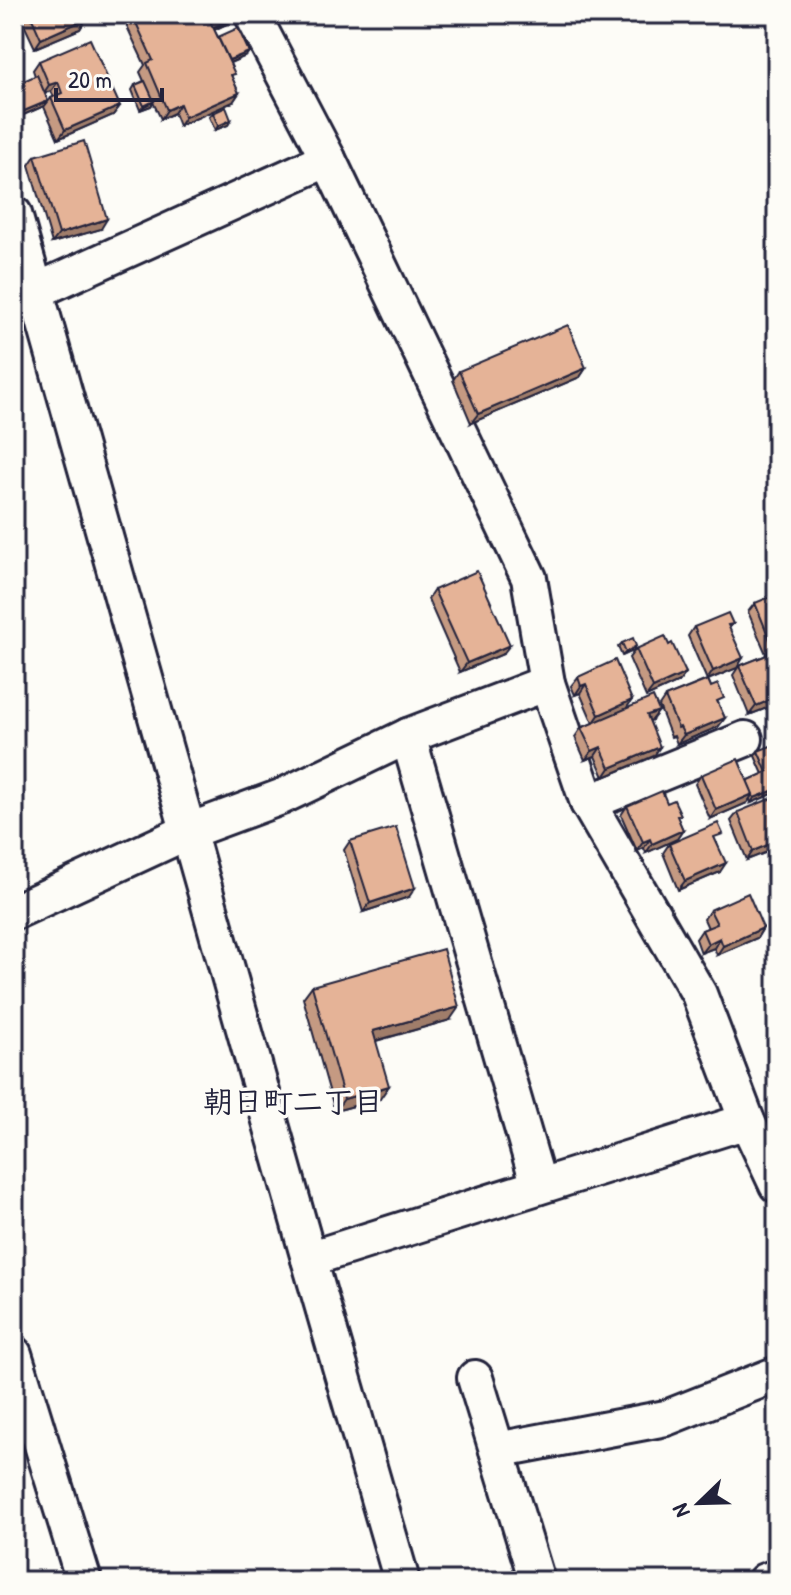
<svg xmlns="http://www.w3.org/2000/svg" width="791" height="1595" font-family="'Patrick Hand','Klee One',sans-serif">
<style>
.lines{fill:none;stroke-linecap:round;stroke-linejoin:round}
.minor-casing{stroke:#22223b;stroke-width:40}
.minor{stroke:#fdfcf7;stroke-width:34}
.wall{fill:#c59a82;stroke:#22223b;stroke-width:2}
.shaded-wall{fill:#a07d6a;stroke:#22223b;stroke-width:2}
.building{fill:#e5b397;stroke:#22223b;stroke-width:2}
.labels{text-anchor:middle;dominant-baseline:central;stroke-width:7;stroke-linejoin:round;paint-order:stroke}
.neighbourhood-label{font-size:30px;font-weight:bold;fill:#22223b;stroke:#fdfcf7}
</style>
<rect width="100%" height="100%" fill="#fdfcf7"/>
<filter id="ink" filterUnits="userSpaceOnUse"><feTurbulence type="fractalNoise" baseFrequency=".0125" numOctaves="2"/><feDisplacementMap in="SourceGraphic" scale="16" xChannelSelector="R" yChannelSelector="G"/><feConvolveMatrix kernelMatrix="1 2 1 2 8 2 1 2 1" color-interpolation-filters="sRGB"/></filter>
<g filter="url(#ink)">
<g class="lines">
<g class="minor-casing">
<g id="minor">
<polyline points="252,14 328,159 529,578 547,683 588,803 699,994 747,1121 777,1185"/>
<polyline points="14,214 309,1259 402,1581"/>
<polyline points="14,301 328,159"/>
<polyline points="408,736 539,1186"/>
<polyline points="588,803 745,739"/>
<polyline points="14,912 189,831 281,797 408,736 547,683"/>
<polyline points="309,1259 747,1121"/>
<polyline points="14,1354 84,1581"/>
<polyline points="475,1378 537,1581"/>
<polyline points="497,1450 666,1418 777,1374"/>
<polyline points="765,1581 777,1577"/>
</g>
</g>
<use href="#minor" class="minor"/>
</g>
<g class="wall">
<polygon points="19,14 84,14 86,19 80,29 35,48"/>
<polygon points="121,14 207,14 207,15 233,19 229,23 214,30 218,37 246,56 230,63 232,78 239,93 233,102 179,126 174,113 161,119 153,102 151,106 140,110 132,90 135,85 144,81 140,72 145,65"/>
<polygon points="39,61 120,106 113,115 58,139 44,107 51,98 54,97 51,91 44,94 44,106 21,116 14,100 14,87 35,76 33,70"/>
<polygon points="213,113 231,120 228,125 215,130 209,117"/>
<polygon points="35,156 101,229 52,243 29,165"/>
<polygon points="586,368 580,377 471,423 453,380 459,371"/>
<polygon points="434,590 503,654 460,672 428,599"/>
<polygon points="755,603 777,650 766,654 748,612"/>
<polygon points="733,624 729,628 737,668 708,680 725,718 718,727 677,744 674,736 671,737 659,706 665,697 707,680 688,636 694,627"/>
<polygon points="622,643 633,651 622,656 618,647"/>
<polygon points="669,645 686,673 679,682 646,697 629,658 636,649"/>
<polygon points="777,651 777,704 749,715 733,675 739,666"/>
<polygon points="578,677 627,708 652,720 650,721 654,756 604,777 595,756 585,760 575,737 581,728 593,723 580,693 575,695 571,686"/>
<polygon points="758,751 777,792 751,803 750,799 747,803 710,819 695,784 701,775 747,781 763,774 755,756"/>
<polygon points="667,803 678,819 683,830 677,839 646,853 644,848 637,851 621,815 627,806"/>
<polygon points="738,812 777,848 747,860 731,821"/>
<polygon points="350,841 409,897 363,912 344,850"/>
<polygon points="717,843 720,872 678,890 663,853 669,844"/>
<polygon points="777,880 777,908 769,890"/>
<polygon points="710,910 763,928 757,938 717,955 714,948 701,953 696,939 702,930 708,928 704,919"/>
<polygon points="312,986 450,1020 376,1041 380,1099 335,1111 303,998"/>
</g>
<g class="shaded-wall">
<polygon points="86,19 80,29 35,48 41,39"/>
<polygon points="233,19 229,23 207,33 210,29"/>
<polygon points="249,52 246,56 222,66 225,62"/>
<polygon points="58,82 51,91 43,94 49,85"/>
<polygon points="239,93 233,102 179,126 185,117"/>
<polygon points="48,101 44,106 21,116 24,111"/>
<polygon points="154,101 151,106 140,110 144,106"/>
<polygon points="180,104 174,113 161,119 167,110"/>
<polygon points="120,106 113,115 58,139 65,130"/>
<polygon points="231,120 228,125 215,130 218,126"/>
<polygon points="107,219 101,229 52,243 59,234"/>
<polygon points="586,368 580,377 471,423 478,414"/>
<polygon points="777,643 777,650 766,654 772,645"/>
<polygon points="510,645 503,654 460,672 467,663"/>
<polygon points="636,646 633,651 622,656 626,652"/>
<polygon points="743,658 737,668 707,680 713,671"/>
<polygon points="686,673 679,682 646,697 653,688"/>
<polygon points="586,684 580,693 575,695 581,686"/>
<polygon points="777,697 777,704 749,715 756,706"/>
<polygon points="632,700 626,709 593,724 599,715"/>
<polygon points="659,711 652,720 641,724 647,715"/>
<polygon points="725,718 718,727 677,744 684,735"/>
<polygon points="601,747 595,756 585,760 592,751"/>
<polygon points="660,747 654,756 604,777 610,768"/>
<polygon points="777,789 777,792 751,803 754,798"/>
<polygon points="753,794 747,803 710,819 716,810"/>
<polygon points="683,830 677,839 646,853 652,844"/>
<polygon points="650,839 644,848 637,851 643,842"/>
<polygon points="777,841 777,848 747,860 753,851"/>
<polygon points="726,863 720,872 678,890 685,881"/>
<polygon points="415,888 409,897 363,912 370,903"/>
<polygon points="763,928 757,938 717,955 723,946"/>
<polygon points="720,938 714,948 701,953 708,944"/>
<polygon points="459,1007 450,1020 364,1044 373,1031"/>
<polygon points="389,1086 380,1099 335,1111 344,1099"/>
</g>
<g class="building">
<polygon points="30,14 84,14 86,19 41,39"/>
<polygon points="132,14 207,14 235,74 231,75 239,93 185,117 180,104 167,110 147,63 153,60"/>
<polygon points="210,14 231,14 233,19 213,27 207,15"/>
<polygon points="238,28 249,52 229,60 218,37"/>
<polygon points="90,39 120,106 65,130 51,98 62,93 58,82 49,85 39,61"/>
<polygon points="37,75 48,101 24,111 14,85"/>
<polygon points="145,81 154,101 144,106 135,85"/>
<polygon points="226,107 231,120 218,126 213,113"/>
<polygon points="84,141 107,219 59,234 35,156"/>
<polygon points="568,325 586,368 478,414 459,371"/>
<polygon points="477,571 510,645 467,663 434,590"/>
<polygon points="777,594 777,643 772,645 755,603"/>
<polygon points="728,613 733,624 728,625 743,658 713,671 694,627"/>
<polygon points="665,636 669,645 672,643 686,673 653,688 636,649"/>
<polygon points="633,638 636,646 626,652 622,643"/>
<polygon points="777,651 777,697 756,706 739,666"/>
<polygon points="615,660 632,700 599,715 586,684 581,686 578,677"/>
<polygon points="708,680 711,687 718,684 724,698 717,701 725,718 684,735 680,727 678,728 665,697"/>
<polygon points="653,697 659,711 647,715 660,747 610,768 601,747 592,751 581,728"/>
<polygon points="773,745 777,755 777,789 754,798 747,781 767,772 758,751"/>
<polygon points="738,759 753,794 716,810 701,775"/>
<polygon points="662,791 667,803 674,800 681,815 677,816 683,830 652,844 650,839 643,842 627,806"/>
<polygon points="777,796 777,841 753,851 738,812"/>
<polygon points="718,823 723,834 714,837 726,863 685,881 669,844"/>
<polygon points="396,827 415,888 370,903 350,841"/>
<polygon points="748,893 763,928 723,946 720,938 708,944 702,930 717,924 710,910"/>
<polygon points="443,949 459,1007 373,1031 389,1086 344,1099 312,986"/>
</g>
</g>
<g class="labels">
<g class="neighbourhood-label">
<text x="293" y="1101">朝日町二丁目</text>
</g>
</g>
<rect width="791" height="1595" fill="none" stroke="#fdfcf7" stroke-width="48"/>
<rect x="24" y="24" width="743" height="1547" fill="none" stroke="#22223b" stroke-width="3" filter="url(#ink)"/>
<g transform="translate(699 1503) rotate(247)" stroke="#fdfcf7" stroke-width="6" paint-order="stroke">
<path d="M0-6L14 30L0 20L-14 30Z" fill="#22223b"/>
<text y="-12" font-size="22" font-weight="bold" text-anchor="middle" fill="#22223b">N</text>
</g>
<path d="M56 88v12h106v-12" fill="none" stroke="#22223b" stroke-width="4"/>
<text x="68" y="88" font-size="24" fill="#22223b" stroke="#fdfcf7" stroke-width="6" paint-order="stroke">20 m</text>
</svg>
